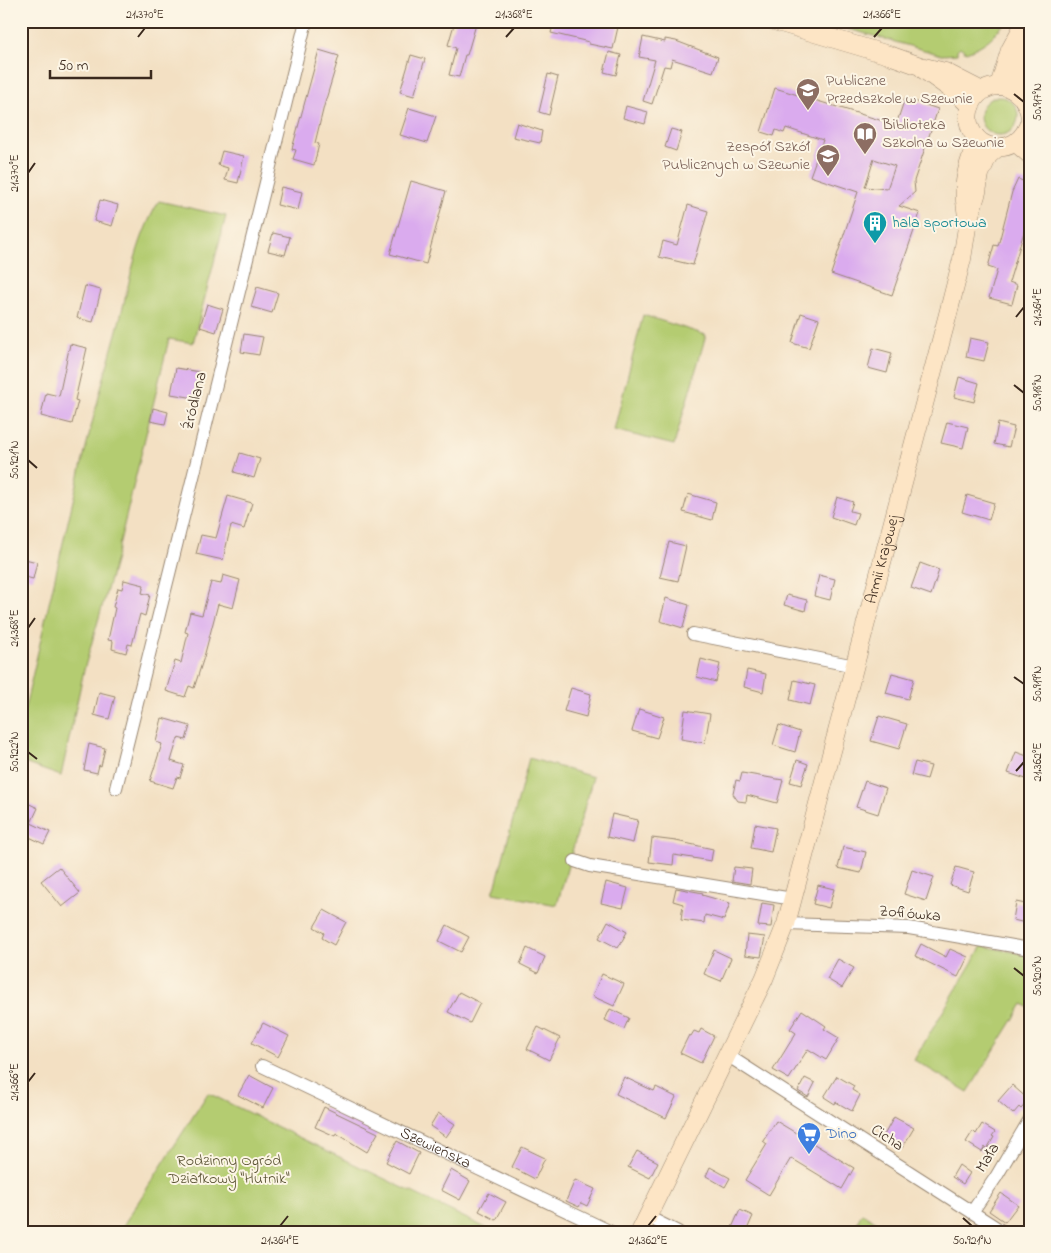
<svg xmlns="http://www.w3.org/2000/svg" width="1051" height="1253" font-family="'Indie Flower',sans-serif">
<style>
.green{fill:#b4cc71;stroke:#787b48}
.building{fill:#daabee;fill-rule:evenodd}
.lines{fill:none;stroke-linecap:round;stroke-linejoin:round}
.street-casing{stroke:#978570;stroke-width:14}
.secondary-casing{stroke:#978570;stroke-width:19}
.street{stroke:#fff;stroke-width:12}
.secondary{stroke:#fde5c5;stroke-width:18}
.ticks{fill:none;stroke:#3b2a1e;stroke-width:2}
.labels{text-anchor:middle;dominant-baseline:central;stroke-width:4;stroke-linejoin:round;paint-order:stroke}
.education-label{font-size:16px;fill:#785e54;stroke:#fcf5e5;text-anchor:start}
.culture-label{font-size:16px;fill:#0d838f;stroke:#fcf5e5;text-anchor:start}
.street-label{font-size:16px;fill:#3b2a1e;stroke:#fcf5e5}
.shop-label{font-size:16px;fill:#366cbe;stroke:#fcf5e5;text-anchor:start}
.park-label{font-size:16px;fill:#595233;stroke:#fcf5e5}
.neatline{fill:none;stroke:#3b2a1e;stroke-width:2}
.ticks-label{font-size:12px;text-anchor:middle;fill:#3b2a1e}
</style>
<rect width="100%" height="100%" fill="#fcf5e5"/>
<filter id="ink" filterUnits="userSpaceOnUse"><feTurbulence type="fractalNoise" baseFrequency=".02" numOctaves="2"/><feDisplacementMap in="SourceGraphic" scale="10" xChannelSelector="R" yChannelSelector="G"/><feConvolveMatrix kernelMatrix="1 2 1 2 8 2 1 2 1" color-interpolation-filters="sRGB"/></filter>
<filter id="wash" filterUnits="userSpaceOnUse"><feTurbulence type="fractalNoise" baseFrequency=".0096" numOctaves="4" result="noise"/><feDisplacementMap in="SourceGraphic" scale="20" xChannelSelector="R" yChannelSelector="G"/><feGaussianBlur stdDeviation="1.12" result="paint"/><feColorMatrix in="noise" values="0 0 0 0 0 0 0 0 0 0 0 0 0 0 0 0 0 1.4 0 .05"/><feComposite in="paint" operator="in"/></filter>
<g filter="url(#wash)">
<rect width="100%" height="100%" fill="#f3e0c3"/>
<g class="green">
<path d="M820,21h186c-11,15 -22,25 -40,31l-6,-5 -3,3v4l-15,1z"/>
<circle cx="999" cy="116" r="19"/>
<path d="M159,201l67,15 -33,127 -24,-4 -53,219 -32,112 -23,106 -40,-14v-37c31,-132 59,-265 96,-395 13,-46 17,-87 42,-129z"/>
<polygon points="643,315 706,335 674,445 614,430"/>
<polygon points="529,758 593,777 557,905 493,893 497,881"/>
<polygon points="982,946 1030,955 1030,1008 1023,1004 968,1092 914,1060"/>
<polygon points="208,1093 494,1232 119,1232"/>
<polygon points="862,1213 893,1232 852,1232"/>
</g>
<g id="blocks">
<g class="building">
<polygon points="455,21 477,21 467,55 465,55 459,77 449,75 456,48 448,45"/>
<polygon points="554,21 589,21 618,27 613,49 589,44 589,42 551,33"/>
<polygon points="643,37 665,42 665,39 676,41 718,57 713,72 672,59 670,67 664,66 652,104 643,101 655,60 639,57"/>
<polygon points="319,50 339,56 324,106 315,143 319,144 314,165 293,159 296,150 292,149"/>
<polygon points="609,52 621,55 616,75 604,72"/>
<polygon points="411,55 425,59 414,96 400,92"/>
<polygon points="548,74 558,77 549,115 539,112"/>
<path d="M775,88l121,37 9,-27 33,11 -24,72 1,11 -16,14 21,7 -28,82 -61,-21 27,-82 -48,-16 13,-36 -37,-12 -2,5 -8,-3 -2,6 -13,-4zM874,159l21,7 -8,23 -22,-2z"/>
<polygon points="626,106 648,112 645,124 623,118"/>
<polygon points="409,108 436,116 427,143 400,135"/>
<polygon points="517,123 542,131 540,143 513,137"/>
<polygon points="671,129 682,132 676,151 665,147"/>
<polygon points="222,151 244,156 238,183 225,180 228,168 218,165"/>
<polygon points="1018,179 1030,184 1030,212 1009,282 1017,285 1012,304 989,298 997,270 988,267 994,245 998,246 1012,192"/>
<polygon points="411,181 446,191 426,264 390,254"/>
<polygon points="281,187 302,192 298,210 277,205"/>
<polygon points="100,200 118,205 112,226 94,221"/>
<polygon points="688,205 708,211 693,265 659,257 663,241 677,245"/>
<polygon points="273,233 290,237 285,255 268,251"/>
<polygon points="85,286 101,290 93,322 77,318"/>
<polygon points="257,287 278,293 272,313 251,307"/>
<polygon points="207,304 223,309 216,332 200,327"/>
<polygon points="801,313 819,319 809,348 792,343"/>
<polygon points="244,334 263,337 259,355 241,352"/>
<polygon points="970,338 989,342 984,361 966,357"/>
<polygon points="70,344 87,348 75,400 78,401 72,424 41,416 46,393 59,396"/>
<polygon points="873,348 892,353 887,373 868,368"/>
<polygon points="176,368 200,372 195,398 171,394"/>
<polygon points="959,377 979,383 974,402 954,397"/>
<polygon points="153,408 168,412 165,424 150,421"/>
<polygon points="947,422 968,427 963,448 941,443"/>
<polygon points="998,423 1014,427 1009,447 994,444"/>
<polygon points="240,453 260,459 254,478 234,472"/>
<polygon points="688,494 716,502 712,520 683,512"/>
<polygon points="967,495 994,503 989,520 962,512"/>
<polygon points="228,496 252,503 244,529 231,525 223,560 196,554 201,535 216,538"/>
<polygon points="837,497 853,502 850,511 858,513 854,525 831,517"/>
<polygon points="669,542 686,546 678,581 660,577"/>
<polygon points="21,558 37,562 33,579 21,576"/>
<polygon points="920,563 939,570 931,595 911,588"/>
<polygon points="223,575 240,580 233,608 218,604 204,657 194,688 189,686 185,697 166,691 175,661 181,663 188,633 185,632 190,612 202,615 211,582 221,584"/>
<polygon points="819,575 835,579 830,600 814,596"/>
<polygon points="124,580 144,585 142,593 150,595 145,616 140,614 132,645 128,644 126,653 112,649 113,641 108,640 115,608 113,607 118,588 122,589"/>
<polygon points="787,595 807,600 805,611 784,605"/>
<polygon points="666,598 689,605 683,628 660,621"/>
<polygon points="701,659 720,664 716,682 697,677"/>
<polygon points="747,670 766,674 763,692 744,687"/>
<polygon points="892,673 914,679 908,699 886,693"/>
<polygon points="794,680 815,685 810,705 790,700"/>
<polygon points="571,688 591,694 586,717 564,711"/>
<polygon points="99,692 115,696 109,719 94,715"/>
<polygon points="639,709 664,717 657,738 632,731"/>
<polygon points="685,710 710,714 705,743 681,739"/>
<polygon points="879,716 907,724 899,749 871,741"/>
<polygon points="162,718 190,726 186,740 178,738 171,761 184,765 180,778 177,777 173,788 150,781 162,744 156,742"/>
<polygon points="779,725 800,732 795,752 773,745"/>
<polygon points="89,744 105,748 101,766 99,765 97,773 84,770"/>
<polygon points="1016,752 1030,757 1030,767 1026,779 1008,773"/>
<polygon points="797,760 808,764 801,785 790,782"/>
<polygon points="915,762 931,766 927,779 911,775"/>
<polygon points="742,773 783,780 777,803 747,795 746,802 738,801 733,794 736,780 740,781"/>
<polygon points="865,781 886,788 878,814 856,807"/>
<polygon points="21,800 38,808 31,823 50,832 44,844 25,835 21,844"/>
<polygon points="612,814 638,820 633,843 607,837"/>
<polygon points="755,824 776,828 771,852 751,848"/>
<polygon points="652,838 676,841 713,849 711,861 674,855 673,865 649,862"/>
<polygon points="843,847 866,852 861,873 838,868"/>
<polygon points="59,867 80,893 62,907 41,881"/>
<polygon points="734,867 752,869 750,884 732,881"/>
<polygon points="956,867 974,872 968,891 950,885"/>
<polygon points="912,870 934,877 926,901 904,894"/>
<polygon points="606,882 628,888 623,908 601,903"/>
<polygon points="818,885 834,889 829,908 813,904"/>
<polygon points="676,888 703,893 702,895 730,903 724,920 705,915 704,923 681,920 683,904 673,901"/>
<polygon points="1016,902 1030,905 1030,924 1013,920"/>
<polygon points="762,903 774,905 771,927 758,926"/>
<polygon points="324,910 346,922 334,945 322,938 324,933 314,927"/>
<polygon points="608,921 627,932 618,948 599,938"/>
<polygon points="447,925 469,937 461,952 439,941"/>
<polygon points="747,935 765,937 761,957 745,955"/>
<polygon points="921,944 946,957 950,949 968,957 958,977 915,956"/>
<polygon points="527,948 545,957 538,973 520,964"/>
<polygon points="714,950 731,958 721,981 704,974"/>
<polygon points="838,959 854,968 842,988 827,979"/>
<polygon points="602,974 624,984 614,1006 592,996"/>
<polygon points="459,992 480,1003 470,1023 448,1012"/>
<polygon points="610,1009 629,1018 624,1029 605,1020"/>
<polygon points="802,1010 826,1026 824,1029 839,1038 826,1060 808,1049 789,1079 773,1070 796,1033 790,1029"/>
<polygon points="263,1023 289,1036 278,1057 252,1043"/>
<polygon points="538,1027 560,1038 549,1060 527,1049"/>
<polygon points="701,1029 714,1036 701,1063 680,1053 689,1035 691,1036 694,1031 699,1033"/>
<polygon points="249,1075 273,1088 263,1108 238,1095"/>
<polygon points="837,1076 854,1086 852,1090 860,1095 852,1111 836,1102 835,1104 824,1097"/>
<polygon points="624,1077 654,1091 656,1087 676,1097 666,1118 616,1094"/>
<polygon points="805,1078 815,1083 808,1097 798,1091"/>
<polygon points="1012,1085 1029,1100 1021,1109 1019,1107 1013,1114 998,1101"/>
<polygon points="324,1107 378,1133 367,1152 336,1133 335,1136 315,1127"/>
<polygon points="438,1113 455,1124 446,1137 430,1126"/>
<polygon points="894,1117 914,1128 902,1148 883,1137"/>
<polygon points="776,1121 854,1168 842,1189 791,1158 769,1195 745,1180 767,1144 763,1141"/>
<polygon points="982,1124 995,1132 992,1136 994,1137 987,1149 985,1147 982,1152 966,1142 973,1131 976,1134"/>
<polygon points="397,1141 419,1153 409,1174 386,1162"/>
<polygon points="522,1147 545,1158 535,1179 512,1167"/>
<polygon points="637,1151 658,1162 650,1178 628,1167"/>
<polygon points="959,1165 970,1173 963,1184 952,1177"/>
<polygon points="710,1167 730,1178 725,1187 706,1176"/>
<polygon points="451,1170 470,1181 460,1200 441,1190"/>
<polygon points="575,1180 595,1189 587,1206 581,1203 579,1207 566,1201"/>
<polygon points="489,1193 506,1202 496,1220 479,1211"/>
<polygon points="1001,1193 1018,1205 1005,1222 989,1211"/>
<polygon points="740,1210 753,1216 746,1232 730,1232"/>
</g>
</g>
</g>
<g filter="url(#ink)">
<use href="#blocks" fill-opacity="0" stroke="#978570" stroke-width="1"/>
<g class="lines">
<g class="street-casing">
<g id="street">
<polyline points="693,634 855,666"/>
<polyline points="116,788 306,21"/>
<polyline points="575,861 590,866 793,899"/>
<polyline points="786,924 909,928 1030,949"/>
<polyline points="727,1055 1003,1232"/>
<path id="s1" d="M262,1066l349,166"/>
<polyline points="972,1212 996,1177 1030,1119"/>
<polyline points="648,1217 678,1232"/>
</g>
</g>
<g class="secondary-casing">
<g id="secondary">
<polyline points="774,21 892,56 920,66 945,72 982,91"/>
<polyline points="924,70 959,95 970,106"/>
<polyline points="999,86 1010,50 1022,28"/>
<polyline points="1017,92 1018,75 1022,54 1026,21"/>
<path d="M1030,118c-2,-22 -23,-40 -46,-28 -8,5 -13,12 -15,21 -7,38 49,54 61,9"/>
<polyline points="1016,143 1030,155"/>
<path d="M967,216c-2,-13 -4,-27 -1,-40 2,-14 9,-25 10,-39"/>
<path id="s2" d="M640,1232l124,-253 22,-55 162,-610 14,-55 6,-38 9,-29 3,-18 8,-18 9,-8"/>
</g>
</g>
<use href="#street" class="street"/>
<use href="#secondary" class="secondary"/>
</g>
</g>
<path class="ticks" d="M138,37l7,-9M506,37l8,-9M874,37l8,-9M1014,94l10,8M28,173l7,-10M1016,317l8,-10M1014,385l10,8M28,460l9,8M28,628l7,-10M1014,677l10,7M28,752l9,7M1016,771l8,-9M1014,968l10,8M28,1082l7,-9M963,1218l9,8M280,1226l8,-10M648,1226l8,-10"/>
<defs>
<g id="school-pin" transform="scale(1.25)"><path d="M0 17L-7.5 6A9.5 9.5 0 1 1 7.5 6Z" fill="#8d6e63" stroke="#fcf5e5"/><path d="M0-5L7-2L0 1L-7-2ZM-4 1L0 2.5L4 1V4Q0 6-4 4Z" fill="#fff"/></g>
<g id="library-pin" transform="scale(1.25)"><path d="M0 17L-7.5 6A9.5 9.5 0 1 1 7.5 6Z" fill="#8d6e63" stroke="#fcf5e5"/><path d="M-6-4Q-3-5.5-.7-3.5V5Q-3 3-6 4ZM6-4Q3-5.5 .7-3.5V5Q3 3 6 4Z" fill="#fff"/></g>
<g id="building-pin" transform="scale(1.25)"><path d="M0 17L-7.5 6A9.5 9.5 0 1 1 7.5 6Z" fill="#0f9aa8" stroke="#fcf5e5"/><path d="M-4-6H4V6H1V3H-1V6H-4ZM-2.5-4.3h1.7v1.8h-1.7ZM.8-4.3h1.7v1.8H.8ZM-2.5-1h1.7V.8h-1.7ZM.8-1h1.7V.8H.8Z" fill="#fff"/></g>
<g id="supermarket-pin" transform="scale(1.25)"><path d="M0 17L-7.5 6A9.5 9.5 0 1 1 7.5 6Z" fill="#3f7fe0" stroke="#fcf5e5"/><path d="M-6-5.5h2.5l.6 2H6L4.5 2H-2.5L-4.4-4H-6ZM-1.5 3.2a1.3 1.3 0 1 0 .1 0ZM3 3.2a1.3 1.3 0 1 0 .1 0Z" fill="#fff"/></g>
</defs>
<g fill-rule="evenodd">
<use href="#school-pin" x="808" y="90"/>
<use href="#library-pin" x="865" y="134"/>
<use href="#school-pin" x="828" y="156"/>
<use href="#building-pin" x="875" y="223"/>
<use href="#supermarket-pin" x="809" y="1134"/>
</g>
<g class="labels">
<g class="education-label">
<text x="826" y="81">Publiczne<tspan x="826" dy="18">Przedszkole w Szewnie</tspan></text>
<text x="882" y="125">Biblioteka<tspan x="882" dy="18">Szkolna w Szewnie</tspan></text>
<text x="810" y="147" text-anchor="end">Zespół Szkół<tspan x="810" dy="18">Publicznych w Szewnie</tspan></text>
</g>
<g class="culture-label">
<text x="892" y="223">hala sportowa</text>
</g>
<g class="street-label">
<text transform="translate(195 401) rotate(-76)">Źródlana</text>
<text stroke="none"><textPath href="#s2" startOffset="718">Armii Krajowej</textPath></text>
<text transform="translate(910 914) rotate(5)">Zofiówka</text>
<text transform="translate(887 1138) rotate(33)">Cicha</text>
<text stroke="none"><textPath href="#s1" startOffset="192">Szewieńska</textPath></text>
<text transform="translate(988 1158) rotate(-59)">Mała</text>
</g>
<g class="shop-label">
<text x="826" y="1134">Dino</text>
</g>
<g class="park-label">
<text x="229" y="1161">Rodzinny Ogród<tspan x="229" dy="18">Działkowy "Hutnik"</tspan></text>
</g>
</g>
<rect width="1051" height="1253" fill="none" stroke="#fcf5e5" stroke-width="55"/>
<path d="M50 70v8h101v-8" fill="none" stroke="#3b2a1e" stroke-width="2.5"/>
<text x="58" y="70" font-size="15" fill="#3b2a1e" stroke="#fcf5e5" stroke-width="4" paint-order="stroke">50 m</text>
<rect x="28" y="28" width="996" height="1198" class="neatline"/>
<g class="ticks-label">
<text x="145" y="18">21.370°E</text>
<text x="514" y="18">21.368°E</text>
<text x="882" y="18">21.366°E</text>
<text transform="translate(1037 102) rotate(-90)" y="4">50.917°N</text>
<text transform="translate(14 173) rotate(-90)" y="4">21.370°E</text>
<text transform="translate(1037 307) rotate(-90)" y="4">21.364°E</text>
<text transform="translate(1037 393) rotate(-90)" y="4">50.918°N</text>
<text transform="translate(14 460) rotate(-90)" y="4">50.921°N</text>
<text transform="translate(14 628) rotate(-90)" y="4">21.368°E</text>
<text transform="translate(1037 684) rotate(-90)" y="4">50.919°N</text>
<text transform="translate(14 752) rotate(-90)" y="4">50.922°N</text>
<text transform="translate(1037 762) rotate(-90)" y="4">21.362°E</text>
<text transform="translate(1037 976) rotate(-90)" y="4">50.920°N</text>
<text transform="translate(14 1082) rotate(-90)" y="4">21.366°E</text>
<text x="280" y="1244">21.364°E</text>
<text x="648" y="1244">21.362°E</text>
<text x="972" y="1244">50.921°N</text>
</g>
</svg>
